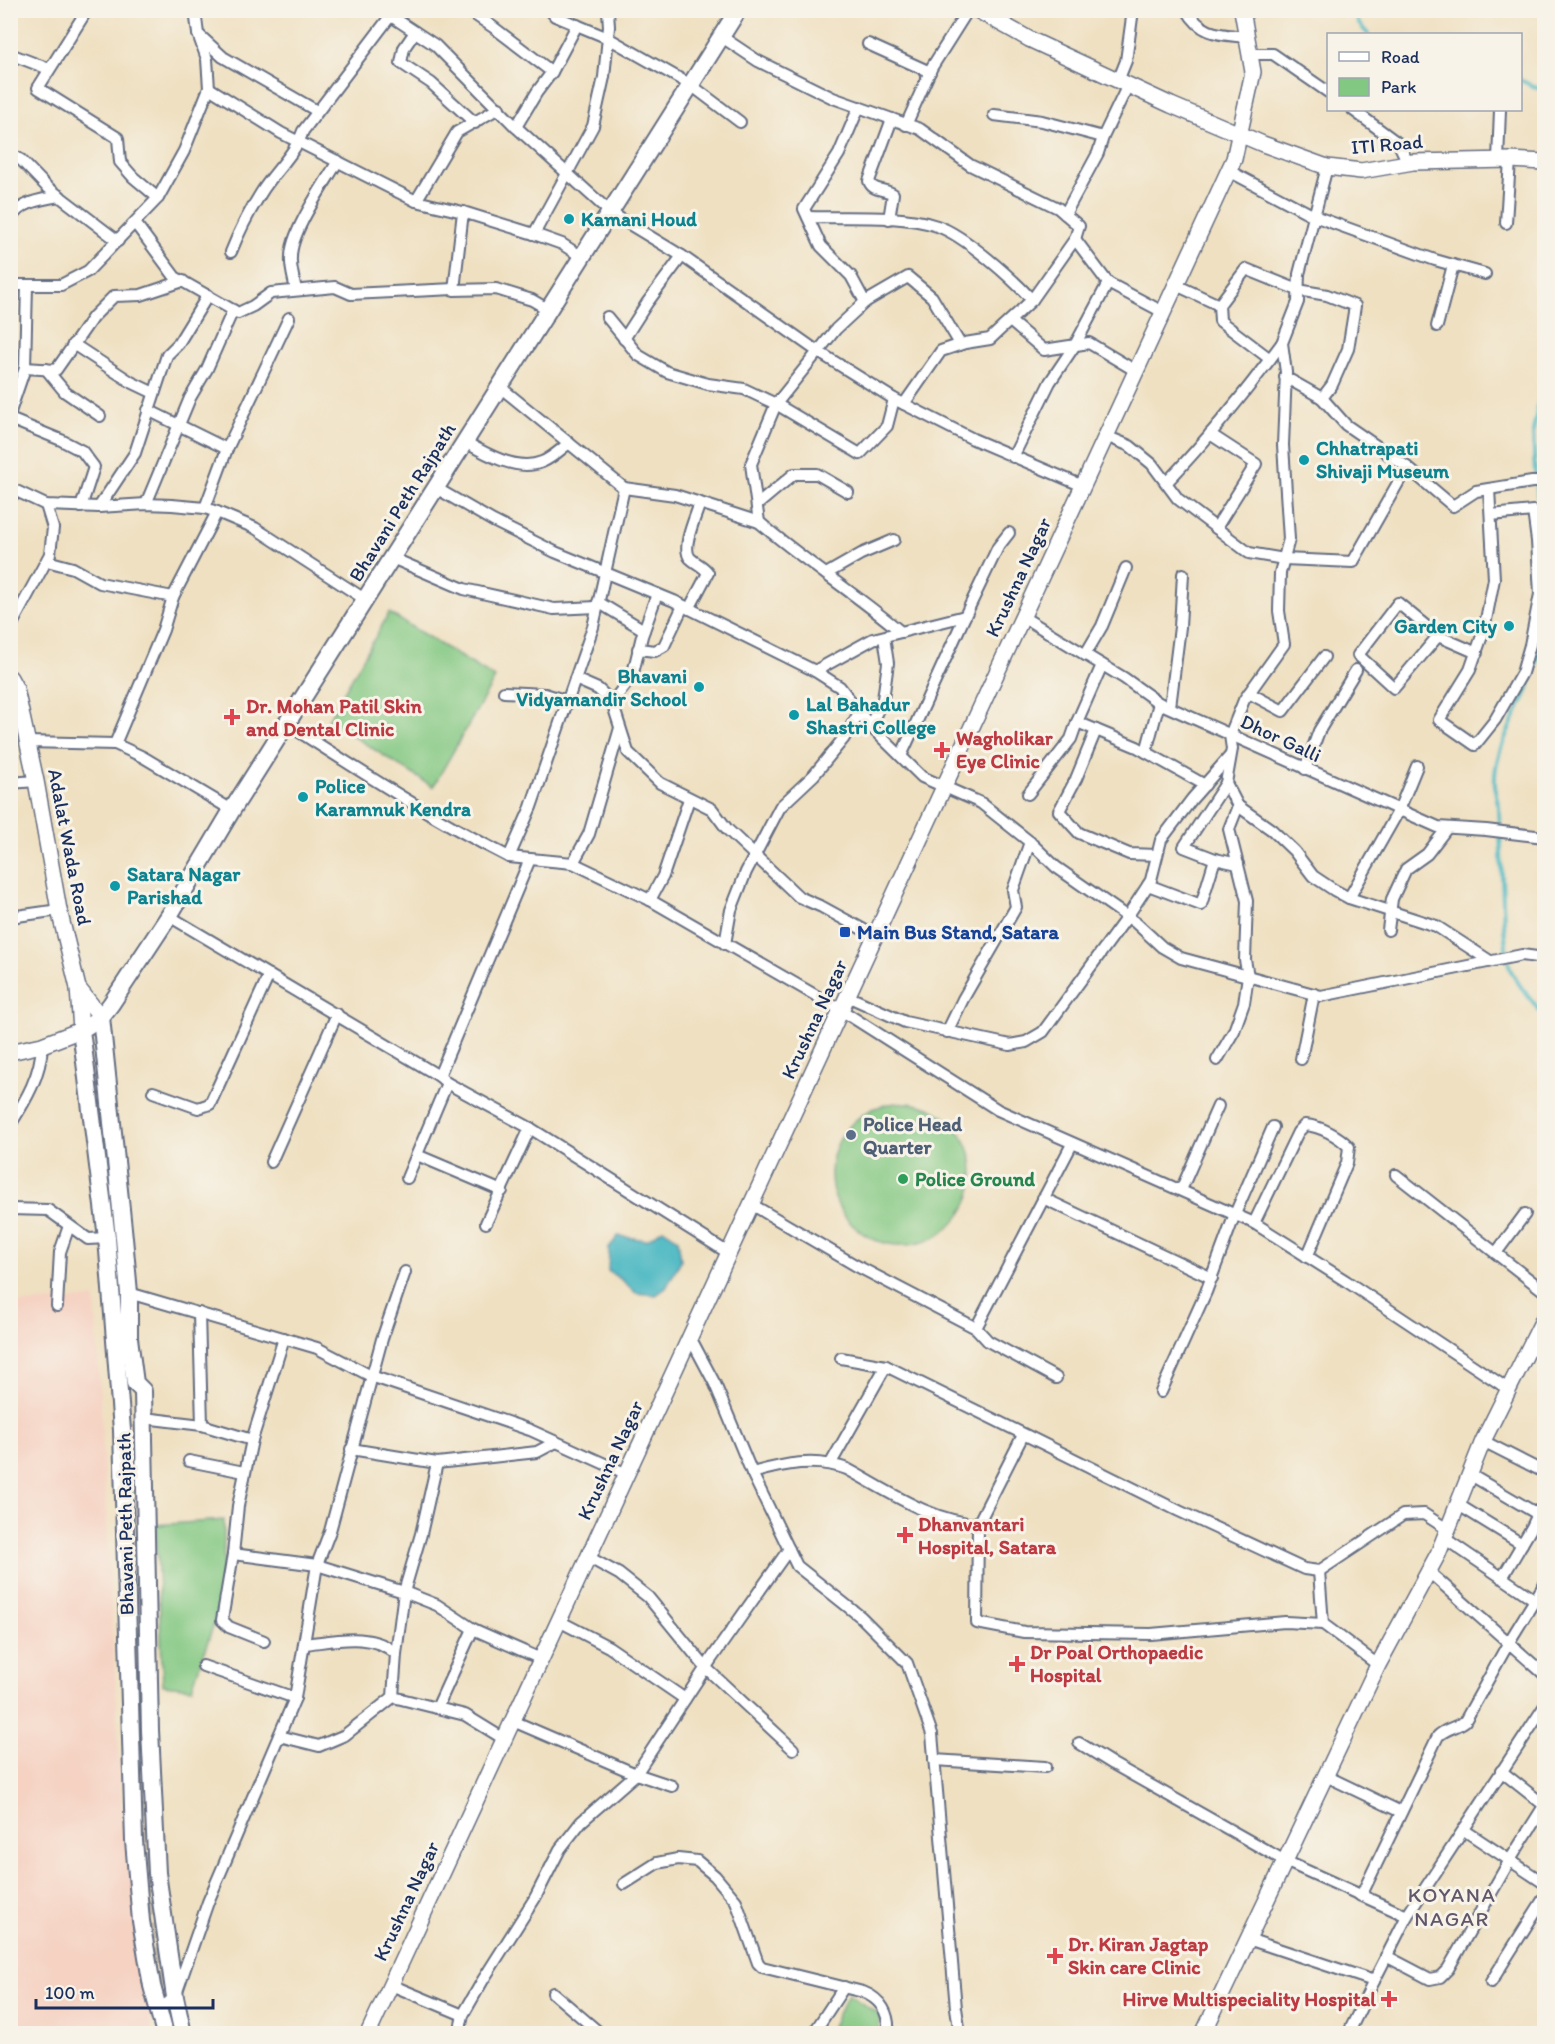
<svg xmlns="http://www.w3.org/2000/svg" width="1555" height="2044" font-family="Itim,sans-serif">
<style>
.built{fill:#f5d2c2}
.green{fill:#83c882;stroke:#4f7c70;stroke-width:1.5}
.water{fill:#49b7c2;stroke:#327390;stroke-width:1.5}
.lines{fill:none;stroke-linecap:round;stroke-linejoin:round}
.stream{stroke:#49b7c2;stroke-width:4}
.primary-tunnel{stroke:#c5bdad;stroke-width:16;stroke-dasharray:16 8;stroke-linecap:butt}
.street-casing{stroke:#656d81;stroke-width:14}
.secondary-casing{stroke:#656d81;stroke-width:18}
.primary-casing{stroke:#656d81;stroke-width:20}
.street{stroke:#fff;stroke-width:10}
.secondary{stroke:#fff;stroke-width:15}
.primary{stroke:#fff;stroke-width:16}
.culture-dot{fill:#0f9aa8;stroke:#f7f3e8;stroke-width:2}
.health-dot{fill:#e0444e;stroke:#f7f3e8;stroke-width:2}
.transit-dot{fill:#1a4fb4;stroke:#f7f3e8;stroke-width:2}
.service-dot{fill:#5c6f8a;stroke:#f7f3e8;stroke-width:2}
.leisure-dot{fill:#2e9e5b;stroke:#f7f3e8;stroke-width:2}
.labels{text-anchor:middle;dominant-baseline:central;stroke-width:6;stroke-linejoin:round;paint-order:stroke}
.street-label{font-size:20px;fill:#1b2f5e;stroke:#f7f3e8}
.culture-label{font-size:20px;font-weight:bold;fill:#0d838f;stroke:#f7f3e8;text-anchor:start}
.health-label{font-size:20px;font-weight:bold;fill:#be3a42;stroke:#f7f3e8;text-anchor:start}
.transit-label{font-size:20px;font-weight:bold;fill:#164399;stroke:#f7f3e8;text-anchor:start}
.service-label{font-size:20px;font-weight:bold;fill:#4e5e75;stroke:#f7f3e8;text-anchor:start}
.leisure-label{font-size:20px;font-weight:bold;fill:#27864d;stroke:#f7f3e8;text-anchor:start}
.neighbourhood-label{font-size:21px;letter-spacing:1.5px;fill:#62576a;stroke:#f7f3e8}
</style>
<rect width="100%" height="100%" fill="#f7f3e8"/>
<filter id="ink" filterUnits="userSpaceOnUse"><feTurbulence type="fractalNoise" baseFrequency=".0167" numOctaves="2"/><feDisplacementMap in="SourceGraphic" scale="12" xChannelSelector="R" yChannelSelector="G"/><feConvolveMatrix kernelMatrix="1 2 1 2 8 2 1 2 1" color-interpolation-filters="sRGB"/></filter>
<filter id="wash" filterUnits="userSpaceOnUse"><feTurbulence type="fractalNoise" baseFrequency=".008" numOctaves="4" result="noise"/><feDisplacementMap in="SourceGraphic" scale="24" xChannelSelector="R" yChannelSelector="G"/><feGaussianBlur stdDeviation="1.35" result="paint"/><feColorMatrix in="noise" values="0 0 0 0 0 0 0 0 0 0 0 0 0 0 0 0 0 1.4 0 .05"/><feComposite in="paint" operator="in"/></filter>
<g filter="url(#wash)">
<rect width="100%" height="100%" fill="#efe0c1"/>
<polygon class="built" points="95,1298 122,1812 150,2002 153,2033 11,2034 11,1304"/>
<g class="green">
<polygon points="389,613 495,678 433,787 328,720"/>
<circle cx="902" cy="1174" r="71"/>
<polygon points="224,1520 223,1597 192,1688 163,1685 156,1525"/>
<polygon points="848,1994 880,2016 879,2033 828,2034"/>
</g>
<polygon class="water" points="663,1229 678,1239 681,1260 666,1288 656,1295 636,1293 622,1280 608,1271 609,1248 618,1236 647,1240"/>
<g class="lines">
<g class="stream">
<polyline points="1354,10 1359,24 1368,34"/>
<polyline points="1520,80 1544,91"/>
<polyline points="1544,247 1543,262 1544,273"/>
<polyline points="1544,378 1533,431 1535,473 1544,550"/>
<path d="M1544,633c-5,21 -10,43 -19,63 -16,34 -40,70 -26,110l5,120 3,32 4,13 10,16 23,29"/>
</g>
</g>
</g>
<g filter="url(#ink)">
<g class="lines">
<polyline class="primary-tunnel" points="143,1780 146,1865 168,2020"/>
<g class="street-casing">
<g id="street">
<polyline points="87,10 38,88 118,138 120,162 133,177 158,198"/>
<polyline points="195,10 198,34 223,57 317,111"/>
<polyline points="382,10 435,45 516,127 611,213 682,256 817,351 894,399 973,439 1083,486"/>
<polyline points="468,10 493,27 552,72"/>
<polyline points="550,10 555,16 608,38 691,85 740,122"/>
<path d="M1187,10c15,26 33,24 59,27"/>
<polyline points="415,32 404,48 401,63 431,83 475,123"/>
<polyline points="722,37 758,61 833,98 920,129 970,165 1058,208 1079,226 1075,239 1032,300 990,339 965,343 941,351 904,404"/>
<polyline points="868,44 930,72"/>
<polyline points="10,54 49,69"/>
<polyline points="1249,54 1273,54 1328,92"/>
<polyline points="1118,81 1126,61 1133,10"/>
<polyline points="209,88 281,133 416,201 463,212 534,234 562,244 582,257"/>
<polyline points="859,107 839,154 804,209 821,246 851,276 865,302"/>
<polyline points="1353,110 1399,144 1408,163"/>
<polyline points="994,115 1042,121 1103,137"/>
<polyline points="906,125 932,67 968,10"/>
<polyline points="516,127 537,92 552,72 577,25"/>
<polyline points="10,154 21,160 46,186 118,241"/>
<polyline points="1498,160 1500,110"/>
<polyline points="1229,171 1314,216 1435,260 1485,274"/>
<polyline points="416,201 457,132 499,108"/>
<polyline points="463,212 454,290 496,289 532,300 549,310"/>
<polyline points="1065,214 1098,153 1103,137 1128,85"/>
<path d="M808,217c37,1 95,-3 129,9 27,9 75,52 95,74"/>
<path d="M10,219c10,-17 32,-20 50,-23"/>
<path d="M889,219l4,-25c-9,-6 -20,-2 -24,-13l23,-62"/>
<polyline points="135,223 175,277 238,313 253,306 271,293 335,287 351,294 454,289"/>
<polyline points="1506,223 1510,160"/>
<polyline points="534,234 593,126 604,77 609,27 608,10"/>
<polyline points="1075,239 1108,283 1163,312"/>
<path d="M231,252c8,-20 18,-40 30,-59 13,-21 34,-39 42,-62l92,-121"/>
<polyline points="10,285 61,285 88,271 158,198 184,151 209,88 207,59 198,34"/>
<polyline points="1176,285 1219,305 1246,269 1298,290 1327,295 1355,306 1348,349 1332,385 1322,398"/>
<path d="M296,290c-2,-11 -6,-22 -5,-33 0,-26 33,-72 47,-96"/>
<polyline points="1219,305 1220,321 1270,359"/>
<polyline points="607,317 638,355 667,372 708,384 744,389 776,404 860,454 887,426 894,399"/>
<polyline points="1010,321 1044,350 1089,343 1136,371"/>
<polyline points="1437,326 1453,265"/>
<polyline points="624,339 647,303 682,256"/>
<polyline points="73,344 131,382 154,393"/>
<polyline points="25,368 56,370 93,317 114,296 141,295 183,281"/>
<polyline points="46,369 65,392 100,416"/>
<polyline points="1285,377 1322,398 1346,425 1407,467 1453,506 1476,491 1532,482 1544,482"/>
<polyline points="148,410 227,449"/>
<polyline points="10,412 25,368 27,285"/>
<polyline points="10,419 61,440 82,451 94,467 81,507"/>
<polyline points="1210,434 1256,464 1216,528"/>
<polyline points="1106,436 1130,446 1152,464 1178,499 1249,553 1284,559 1353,562 1407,467"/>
<path d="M465,442c21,12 52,30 77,20 10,-4 18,-12 27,-19"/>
<polyline points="1013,457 1050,382 1075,345 1108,283"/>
<path d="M1166,483c42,-44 80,-91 116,-140"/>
<polyline points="10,488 46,505 99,507 146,504 172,505 205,508 217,512 255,528 366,600"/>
<polyline points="436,488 493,521 555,552 674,601 815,671 873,639 965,616"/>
<polyline points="624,488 675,495 759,522"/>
<polyline points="1489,489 1494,579 1484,630 1470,670 1439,720 1475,745 1495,720 1522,673 1530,645 1540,594 1537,541 1533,511 1491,515"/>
<polyline points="146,504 190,398 207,369 233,310"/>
<polyline points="757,505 794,474 817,474 848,492"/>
<polyline points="99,507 135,453 167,355 178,344 208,295"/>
<polyline points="205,508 227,449 289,318"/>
<polyline points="392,558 464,589 554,609 597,607"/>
<polyline points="47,561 73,568 100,583 173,597"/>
<polyline points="826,574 861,554 894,540"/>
<polyline points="598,602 644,630"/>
<path d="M689,609l19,-36c-4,-7 -12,-9 -18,-15 -9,-11 6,-42 10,-55"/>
<polyline points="1023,617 1124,678 1159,703 1438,827 1486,830 1544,837"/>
<polyline points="10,628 50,554 53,528 46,505"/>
<path d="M901,632c-46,-39 -97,-71 -142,-110l-8,-58 25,-60 60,-75 29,-27 43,-25 24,20 28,47"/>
<polyline points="1438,636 1398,603 1358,655 1394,688 1438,636 1477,653"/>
<polyline points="638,649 655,651 664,646 683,606"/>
<polyline points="1085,655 1102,626 1126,568"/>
<polyline points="1102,665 1077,722 1137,747 1205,785"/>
<polyline points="815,671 840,687 870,726 922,777 981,803 1030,842 1056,867 1136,923 1162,947 1181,958 1321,996 1522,955 1544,958"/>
<polyline points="575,679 598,689 612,702 628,752 660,783 712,809 727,829 799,897 822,907 875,936"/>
<polyline points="504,692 545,694 567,701"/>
<polyline points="1249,693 1283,711 1324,657"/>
<polyline points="612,702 632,677 642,636 657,594"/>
<polyline points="1170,707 1180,627 1183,574"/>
<path d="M287,724c73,47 145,94 222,133l22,-50 62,-180 31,-139 -124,-101"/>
<polyline points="870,726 883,699 888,663 884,637"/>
<polyline points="1096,730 1076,779 1059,811 1079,833 1129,854 1157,855"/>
<polyline points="27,742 115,744 143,757 232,810"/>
<polyline points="115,744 163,630 173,597 217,512"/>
<polyline points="1146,752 1159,703"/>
<polyline points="901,756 965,616 998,547 1009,533"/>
<polyline points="1305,769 1319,731 1356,670"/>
<polyline points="10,783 36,781"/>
<polyline points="1226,783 1184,847 1215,859 1238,864"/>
<polyline points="1028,794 1071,739 1077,722"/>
<polyline points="1238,806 1226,783 1232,749 1230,735 1244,700 1284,644 1279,611 1280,573 1289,539 1283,445 1286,372 1282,343 1298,302 1299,274 1327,167"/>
<polyline points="509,857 573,863 650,900 841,1010 998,1110 1254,1223 1346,1281 1508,1389"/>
<polyline points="573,863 589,834 620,728"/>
<polyline points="1148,885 1201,905 1215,859"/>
<polyline points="1349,898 1399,810 1417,766"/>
<polyline points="650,900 663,876 689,799"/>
<polyline points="169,916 439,1076 447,1083 530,1128 486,1223"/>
<polyline points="10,917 59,910"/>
<polyline points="1388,930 1392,899 1406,869 1427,854 1447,828"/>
<polyline points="725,944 731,910 746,872 780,807 814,775 844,738 859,713"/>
<polyline points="847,996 905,1022 1010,1045 1026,1042 1043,1032 1127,917 1148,885 1151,880 1161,840 1192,799 1230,756"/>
<polyline points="947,1032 963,999 1016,907 1013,890 1030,842"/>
<polyline points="1301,1059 1314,994"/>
<polyline points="1217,1060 1234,1031 1244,1003 1248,976 1245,960 1247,901 1229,829 1238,806 1272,830 1294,851 1313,876 1334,890 1349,898 1436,926 1490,961"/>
<polyline points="439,1076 530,859"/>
<polyline points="153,1092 198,1108 210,1104 269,975"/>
<path d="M10,1125c16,-25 31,-50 32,-80"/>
<polyline points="530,1128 730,1254"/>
<polyline points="417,1155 502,1191"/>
<polyline points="271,1162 337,1014"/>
<polyline points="1396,1175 1544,1291"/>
<polyline points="407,1178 447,1083"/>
<polyline points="1181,1190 1218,1106"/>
<polyline points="1043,1198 1212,1278"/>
<polyline points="751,1204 855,1265 976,1328 988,1341 1056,1378"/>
<polyline points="10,1209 48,1210 88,1239 107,1238"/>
<path d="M1254,1223l44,-91 7,-7c15,1 34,11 44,22l-2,16 -40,94"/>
<polyline points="1496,1253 1525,1214"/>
<polyline points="129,1293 317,1348 371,1376 530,1430 627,1474"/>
<polyline points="57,1306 60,1252 69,1226"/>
<polyline points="199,1313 202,1425"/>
<polyline points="976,1328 1072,1144"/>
<polyline points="690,1337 715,1384 752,1473 797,1566 861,1617 907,1663 932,1734 956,2008 960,2034"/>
<polyline points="841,1358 886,1366 1179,1511 1304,1569 1319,1571 1403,1515 1424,1514 1447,1529"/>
<polyline points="1161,1392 1206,1292 1235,1214 1273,1127"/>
<polyline points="144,1418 202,1425 252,1440 284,1338"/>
<polyline points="252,1440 238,1506 233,1554 222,1620 229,1627 264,1641"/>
<polyline points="1483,1441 1544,1472"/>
<polyline points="189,1461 244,1472"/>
<polyline points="437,1463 537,1452 556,1442"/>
<polyline points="831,1463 886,1366"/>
<path d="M752,1473c32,-9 63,-16 95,-4 41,22 83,52 131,55l45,-89"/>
<polyline points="1469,1474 1534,1512 1537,1516 1532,1527 1502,1578"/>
<polyline points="1457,1504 1522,1544"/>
<polyline points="978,1524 977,1623 1024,1632 1151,1634 1285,1622 1323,1624"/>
<polyline points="1444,1538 1535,1600"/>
<polyline points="233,1554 317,1565 404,1592 437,1605 473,1629"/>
<polyline points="588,1557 619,1574 648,1597 706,1668 793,1749"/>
<polyline points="1319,1571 1323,1624 1378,1665"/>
<polyline points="1428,1571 1544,1674"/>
<polyline points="559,1621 609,1647 685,1699"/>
<path d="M304,1644c30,-3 68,-13 92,10"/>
<polyline points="203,1666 295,1698"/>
<polyline points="393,1697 437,1708 473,1629 541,1659"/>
<polyline points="437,1708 465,1715 504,1739"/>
<polyline points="513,1721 636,1774 672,1786"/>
<polyline points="279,1736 319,1746 345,1735 393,1697 396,1654 404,1592 421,1534 437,1463 351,1449"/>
<polyline points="1079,1743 1113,1764 1285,1861 1407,1916 1544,1707"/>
<polyline points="934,1760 1045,1767"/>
<polyline points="1501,1771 1544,1805"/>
<polyline points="1326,1776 1401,1812"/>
<polyline points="1464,1830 1544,1883"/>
<path d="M624,1884l33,-21 21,-4 19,2 18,15 21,25 22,62 4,4 101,25c18,7 27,22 25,42"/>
<path d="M1361,1896l77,-160c8,-8 18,-8 27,-15l44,-79 35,-57"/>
<polyline points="1248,1939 1374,1981 1407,1916"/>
<polyline points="1386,1956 1430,1979 1440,1977 1448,1969 1510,1860 1544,1806"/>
<polyline points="1491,1982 1544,1898"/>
<polyline points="391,1985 463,2015"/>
<polyline points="553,1993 601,2034"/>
<polyline points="159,2010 175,1997 208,1902 295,1698 317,1565 330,1531 382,1339 405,1272"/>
<polyline points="459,2034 463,2015 483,1980 535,1898 560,1849 581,1822 636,1774 712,1658 789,1549"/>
<polyline points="813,2034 844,1987"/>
<polyline points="1348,2034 1374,1981"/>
</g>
</g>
<g class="secondary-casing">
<g id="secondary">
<polyline points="977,10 1029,39 1171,105 1263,144 1327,167 1361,171 1413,162 1510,160 1544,162"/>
<polyline points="10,678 16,689 36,781 59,910 78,988 101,1017"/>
<polyline points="10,1052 42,1045 81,1030 78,988"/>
<polyline points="368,2034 1234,159 1253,72 1242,10"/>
<polyline points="1203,2034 1378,1665 1438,1554 1483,1441 1544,1318"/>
</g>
</g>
<g class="primary-casing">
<g id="primary">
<polyline points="101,1017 124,1238 129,1293 129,1338 135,1383 143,1391 150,1730 157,1873 175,1997 183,2034"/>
<polyline points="165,2034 152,1986 141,1921 134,1841 122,1430 107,1238 81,1030 101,1017 111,1004 169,916 232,810 738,10"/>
</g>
</g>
<use href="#street" class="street"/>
<use href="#secondary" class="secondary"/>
<use href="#primary" class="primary"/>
</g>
</g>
<g class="culture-dot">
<circle cx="569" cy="219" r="6"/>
<circle cx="1304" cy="460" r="6"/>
<circle cx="1509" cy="626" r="6"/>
<circle cx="699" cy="687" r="6"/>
<circle cx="794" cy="715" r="6"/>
<circle cx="303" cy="797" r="6"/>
<circle cx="115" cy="886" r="6"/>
</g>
<g class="health-dot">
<path d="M229 708h6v6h6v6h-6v6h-6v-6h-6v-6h6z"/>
<path d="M939 741h6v6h6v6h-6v6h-6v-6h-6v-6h6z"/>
<path d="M902 1526h6v6h6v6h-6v6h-6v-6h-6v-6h6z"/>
<path d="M1014 1655h6v6h6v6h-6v6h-6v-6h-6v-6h6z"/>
<path d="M1052 1947h6v6h6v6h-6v6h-6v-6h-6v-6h6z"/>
<path d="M1386 1990h6v6h6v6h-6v6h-6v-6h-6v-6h6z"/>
</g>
<rect class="transit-dot" x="839" y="926" width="12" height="12" rx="3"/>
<circle class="service-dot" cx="851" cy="1135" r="6"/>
<circle class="leisure-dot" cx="903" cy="1179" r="6"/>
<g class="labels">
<g class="street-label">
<text transform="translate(1387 144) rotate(-5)">ITI Road</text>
<text transform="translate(402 502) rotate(-58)">Bhavani Peth Rajpath</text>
<text transform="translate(1018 577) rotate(-65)">Krushna Nagar</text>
<text transform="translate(1281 738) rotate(25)">Dhor Galli</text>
<text transform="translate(70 847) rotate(79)">Adalat Wada Road</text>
<text transform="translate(814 1019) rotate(-65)">Krushna Nagar</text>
<text transform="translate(610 1460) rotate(-65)">Krushna Nagar</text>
<text transform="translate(125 1524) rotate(-91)">Bhavani Peth Rajpath</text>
<text transform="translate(406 1901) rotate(-65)">Krushna Nagar</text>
</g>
<g class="culture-label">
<text x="581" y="219">Kamani Houd</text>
<text x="1316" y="448">Chhatrapati<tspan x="1316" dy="23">Shivaji Museum</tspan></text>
<text x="1497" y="626" text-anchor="end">Garden City</text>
<text x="687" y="676" text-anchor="end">Bhavani<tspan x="687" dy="23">Vidyamandir School</tspan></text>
<text x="806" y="704">Lal Bahadur<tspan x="806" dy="23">Shastri College</tspan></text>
<text x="315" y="786">Police<tspan x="315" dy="23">Karamnuk Kendra</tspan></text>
<text x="127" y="874">Satara Nagar<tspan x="127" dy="23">Parishad</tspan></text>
</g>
<g class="health-label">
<text x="246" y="706">Dr. Mohan Patil Skin<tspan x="246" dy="23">and Dental Clinic</tspan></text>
<text x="956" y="738">Wagholikar<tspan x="956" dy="23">Eye Clinic</tspan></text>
<text x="918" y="1524">Dhanvantari<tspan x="918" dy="23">Hospital, Satara</tspan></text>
<text x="1030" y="1652">Dr Poal Orthopaedic<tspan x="1030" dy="23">Hospital</tspan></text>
<text x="1068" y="1944">Dr. Kiran Jagtap<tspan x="1068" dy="23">Skin care Clinic</tspan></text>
<text x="1376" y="1999" text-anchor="end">Hirve Multispeciality Hospital</text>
</g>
<g class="transit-label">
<text x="857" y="932">Main Bus Stand, Satara</text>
</g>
<g class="service-label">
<text x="863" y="1124">Police Head<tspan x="863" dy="23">Quarter</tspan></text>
</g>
<g class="leisure-label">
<text x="915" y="1179">Police Ground</text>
</g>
<g class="neighbourhood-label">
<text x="1452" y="1894">KOYANA<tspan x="1452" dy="24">NAGAR</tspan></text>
</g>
</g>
<rect width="1555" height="2044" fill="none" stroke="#f7f3e8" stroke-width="36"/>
<rect x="1327" y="33" width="195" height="78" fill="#f7f3e8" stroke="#9fa5b1" stroke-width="1.5"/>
<rect x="1339" y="52" width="30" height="9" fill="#ffffff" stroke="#9fa5b1" stroke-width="1.5"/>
<text x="1381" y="63" font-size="18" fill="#1b2f5e">Road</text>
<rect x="1339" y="78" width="30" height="18" fill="#83c882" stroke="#9fa5b1" stroke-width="1.5"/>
<text x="1381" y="93" font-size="18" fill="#1b2f5e">Park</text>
<path d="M36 1999v9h177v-9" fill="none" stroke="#1b2f5e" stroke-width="3"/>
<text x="45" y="1999" font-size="18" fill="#1b2f5e" stroke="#f7f3e8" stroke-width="4.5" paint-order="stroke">100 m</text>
</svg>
